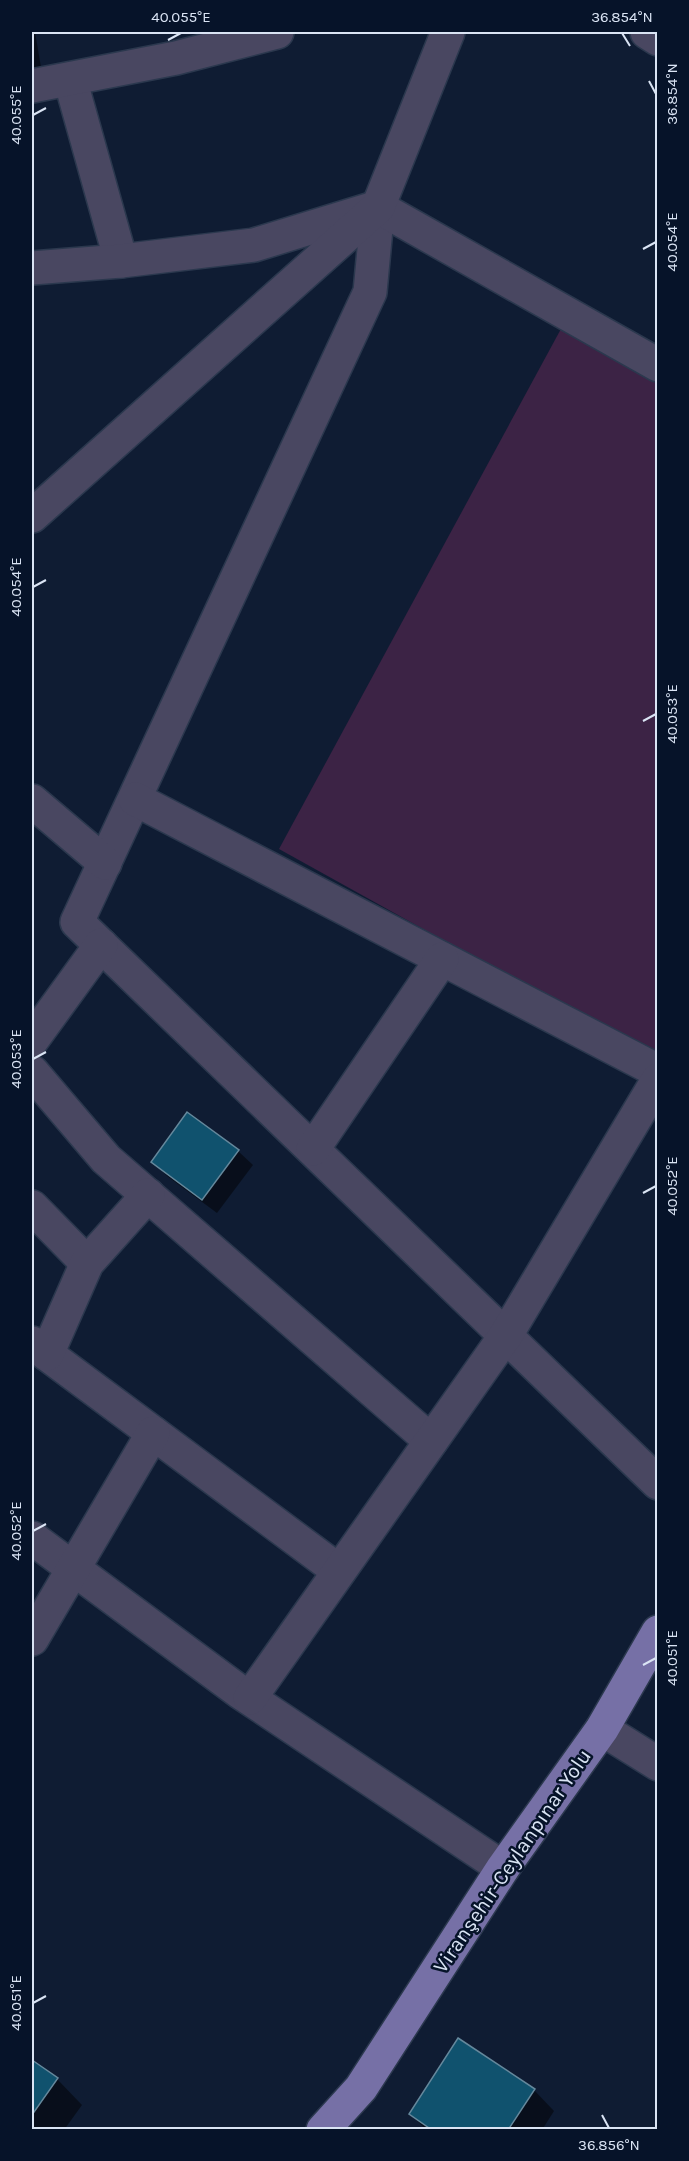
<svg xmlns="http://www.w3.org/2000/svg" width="689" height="2161" font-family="Karla,sans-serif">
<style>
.green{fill:#3c2345}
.shadow{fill:#0007}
.building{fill:#10526e;stroke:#65889c;stroke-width:1.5}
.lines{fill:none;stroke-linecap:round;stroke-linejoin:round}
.minor-casing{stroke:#2b384e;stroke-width:36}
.major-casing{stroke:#2b384e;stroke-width:36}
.minor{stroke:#494761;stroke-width:33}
.major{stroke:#7670a6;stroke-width:33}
.ticks{fill:none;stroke:#dae4f4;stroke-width:2}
.labels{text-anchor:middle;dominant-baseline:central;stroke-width:5;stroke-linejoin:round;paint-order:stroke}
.street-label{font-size:21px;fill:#dae4f4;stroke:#061329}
.neatline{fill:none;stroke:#dae4f4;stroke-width:2}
.ticks-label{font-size:15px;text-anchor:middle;fill:#dae4f4}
</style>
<rect width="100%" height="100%" fill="#0f1c33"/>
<polygon class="green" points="562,327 657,382 658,1051 654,1057 279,849"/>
<g class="shadow">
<polygon points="32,32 35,32 42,73 32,75"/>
<polygon points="238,1151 253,1165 217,1213 167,1176 153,1162"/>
<polygon points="32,2061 57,2079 82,2105 64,2130 32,2130"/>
<polygon points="534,2090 554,2111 542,2130 426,2130 411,2114"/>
</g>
<g class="building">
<polygon points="187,1112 239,1150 202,1200 151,1162"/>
<polygon points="458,2038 535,2089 508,2130 432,2130 409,2114"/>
<polygon points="32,2060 58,2078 32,2115"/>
</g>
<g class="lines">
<g class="minor-casing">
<g id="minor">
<polyline points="647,32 658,39"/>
<polyline points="70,79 121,261"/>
<polyline points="32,86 176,58 277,32"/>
<polyline points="378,207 370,292 77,922 658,1483"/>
<polyline points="32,268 121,261 254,245 378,207 658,365"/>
<polyline points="32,516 378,207 448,32"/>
<polyline points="135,799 658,1071"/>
<polyline points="32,801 105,863"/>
<polyline points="32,1040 101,945"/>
<polyline points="32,1072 106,1159 431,1441"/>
<polyline points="313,1149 442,959"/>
<polyline points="32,1207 87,1263"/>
<polyline points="32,1343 339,1571"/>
<polyline points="47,1354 87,1263 148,1195"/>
<polyline points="32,1538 240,1692 503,1868"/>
<polyline points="32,1639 153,1433"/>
<polyline points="250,1698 506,1335 658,1080"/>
<polyline points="602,1729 658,1764"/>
</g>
</g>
<g class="major-casing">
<polyline id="major" points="323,2130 361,2088 503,1868 602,1729 658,1632"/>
</g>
<use href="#minor" class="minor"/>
<use href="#major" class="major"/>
</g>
<path class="ticks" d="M622,33l8,13M168,40l13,-7M649,81l7,13M33,115l13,-7M643,249l13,-7M33,587l13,-7M643,721l13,-7M33,1059l13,-7M643,1193l13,-7M33,1531l13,-7M643,1665l13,-7M33,2003l13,-7M602,2115l7,13"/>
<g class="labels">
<g class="street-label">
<text transform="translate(512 1861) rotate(-56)">Viranşehir-Ceylanpınar Yolu</text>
</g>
</g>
<rect width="689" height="2161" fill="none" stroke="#061329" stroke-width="66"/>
<rect x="33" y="33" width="623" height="2095" class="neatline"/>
<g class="ticks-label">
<text x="181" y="22">40.055°E</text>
<text x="622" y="22">36.854°N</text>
<text transform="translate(672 94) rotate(-90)" y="5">36.854°N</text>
<text transform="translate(16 115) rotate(-90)" y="5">40.055°E</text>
<text transform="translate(672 242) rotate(-90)" y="5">40.054°E</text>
<text transform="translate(16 587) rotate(-90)" y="5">40.054°E</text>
<text transform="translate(672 714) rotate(-90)" y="5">40.053°E</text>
<text transform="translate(16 1059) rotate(-90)" y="5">40.053°E</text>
<text transform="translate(672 1186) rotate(-90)" y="5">40.052°E</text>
<text transform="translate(16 1531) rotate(-90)" y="5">40.052°E</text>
<text transform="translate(672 1658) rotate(-90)" y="5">40.051°E</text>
<text transform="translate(16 2003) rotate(-90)" y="5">40.051°E</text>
<text x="609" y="2150">36.856°N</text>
</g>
</svg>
